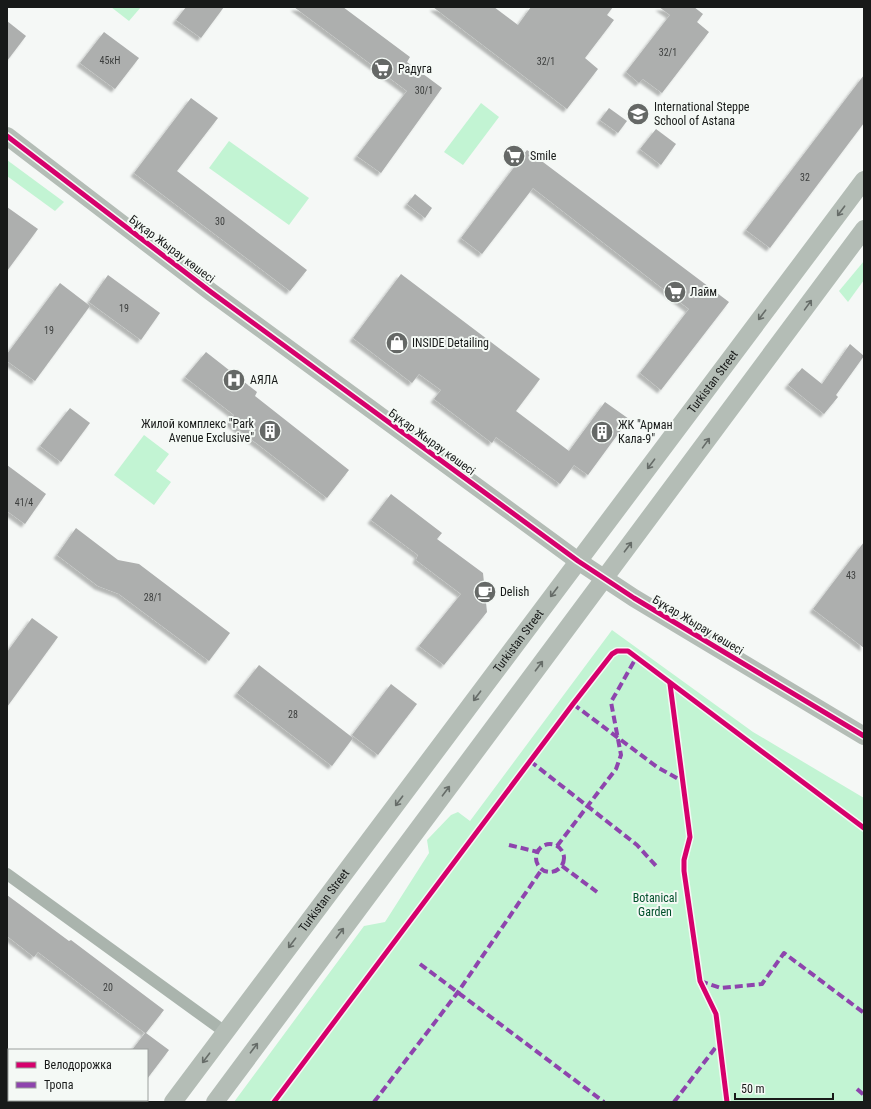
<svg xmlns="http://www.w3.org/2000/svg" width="871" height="1109" font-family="'Roboto Condensed',sans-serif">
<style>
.green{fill:#c2f4d3}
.building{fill:#adafae;filter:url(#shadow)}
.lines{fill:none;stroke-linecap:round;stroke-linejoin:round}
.street{stroke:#aab4ad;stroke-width:12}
.secondary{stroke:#b4bdb6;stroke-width:18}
.quiet{stroke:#8e44ad;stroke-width:4;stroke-dasharray:8 4;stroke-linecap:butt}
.cycleway-casing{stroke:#f4f9f5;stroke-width:8}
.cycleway{stroke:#d6006c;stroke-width:5}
.oneway{stroke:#666c68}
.labels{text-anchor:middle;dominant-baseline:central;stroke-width:4;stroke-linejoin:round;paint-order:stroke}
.number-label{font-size:10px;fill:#3d3f3e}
.poi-label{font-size:12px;fill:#181a19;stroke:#f4f9f5;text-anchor:start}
.street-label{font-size:12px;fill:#181a19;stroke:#f4f9f5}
.park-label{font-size:12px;fill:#00502b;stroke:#f4f9f5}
</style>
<defs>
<filter id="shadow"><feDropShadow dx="-3.5" dy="3.5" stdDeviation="1" flood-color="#0004"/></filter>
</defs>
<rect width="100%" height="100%" fill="#f5f8f6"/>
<g class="green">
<polygon points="111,7 141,7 129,21"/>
<polygon points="481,103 499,117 463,165 444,152"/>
<polygon points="229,141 309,198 289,225 209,168"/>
<polygon points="7,160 64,202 55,211 7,176"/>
<polygon points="864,261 864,280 848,302 839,291"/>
<polygon points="144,435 169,454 156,471 171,482 154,505 114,475"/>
<polygon points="612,630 753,732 864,798 864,1102 234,1102 364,926 385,922 429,853 427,840 451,815 458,812 470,821"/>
</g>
<g class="building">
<polygon points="186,7 224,7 201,38 176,20"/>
<polygon points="294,7 343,7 410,57 407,62 442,88 381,173 357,156 407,91"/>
<polygon points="433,7 494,7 518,25 531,7 613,7 607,15 614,20 585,58 598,69 567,109"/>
<polygon points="659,7 694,7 703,14 697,22 709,32 662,93 643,79 639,83 626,72 670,15"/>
<polygon points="7,21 26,36 7,61"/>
<polygon points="104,32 139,58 115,89 80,63"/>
<polygon points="864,75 864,123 770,248 746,230"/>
<polygon points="191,98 218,118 177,171 307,270 290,291 134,173"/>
<polygon points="609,108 627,121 618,133 600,120"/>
<polygon points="656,129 676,144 661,165 640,149"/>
<polygon points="527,150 729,302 661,390 640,373 689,309 533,188 482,254 461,238"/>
<polygon points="415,194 432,208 425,218 407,204"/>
<polygon points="7,207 38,229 7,271"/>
<polygon points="401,274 540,379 516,411 569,451 605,402 629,419 588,475 574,465 560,484 496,437 492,443 434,399 441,390 419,374 412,383 353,338"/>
<polygon points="108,275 160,313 141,340 89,302"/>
<polygon points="60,283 90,306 35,381 7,361 7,354"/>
<polygon points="850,344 864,356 836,395 838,397 824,414 788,385 802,368 822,384"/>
<polygon points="206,352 257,392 255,396 349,470 327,498 229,422 234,415 185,377"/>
<polygon points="70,408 90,423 61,462 40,446"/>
<polygon points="7,465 46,494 25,524 7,511"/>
<polygon points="391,494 442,533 437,539 483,573 487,612 444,665 419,646 461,594 416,560 418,555 371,520"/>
<polygon points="76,528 118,560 139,564 230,633 209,661 119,594 98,586 57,555"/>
<polygon points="864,542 864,648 813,609"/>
<polygon points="32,618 58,637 7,707 7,652"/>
<polygon points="259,665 353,738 332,766 237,693"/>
<polygon points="391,684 417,704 378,755 352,735"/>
<polygon points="7,895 69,941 71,940 164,1010 146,1033 169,1050 147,1079 147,1050 132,1050 145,1033 38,952 34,957 7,936"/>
</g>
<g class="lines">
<polyline class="street" points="7,874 225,1032"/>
<g class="secondary">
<polyline points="7,136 211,292 578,561 634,598 864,736"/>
<path id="s1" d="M173,1102l691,-922"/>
<polyline points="215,1102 864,229"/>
</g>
<g class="quiet">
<polyline points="573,704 657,767 682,781"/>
<polyline points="530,761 637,845 657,867"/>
<circle cx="550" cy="858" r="14"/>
<polyline points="509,845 538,852"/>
<polyline points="557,846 616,769 621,755 611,702 636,658"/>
<polyline points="562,866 597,892"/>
<polyline points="420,964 604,1102"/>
<polyline points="700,981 721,988 762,984 784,953 864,1013"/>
<polyline points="857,1089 864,1095"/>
<polyline points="374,1102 458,992 542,869"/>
<polyline points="674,1102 719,1043"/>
</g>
<g class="cycleway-casing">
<g id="cycleway">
<polyline points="7,136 211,292 578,561 634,598 864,736"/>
<polyline points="670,684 690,837 684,860 684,871 700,981 716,1014 727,1102"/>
<polyline points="274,1102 573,704 612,654 617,651 628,651 864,828"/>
</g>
</g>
<use href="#cycleway" class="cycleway"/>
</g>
<defs><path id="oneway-shaft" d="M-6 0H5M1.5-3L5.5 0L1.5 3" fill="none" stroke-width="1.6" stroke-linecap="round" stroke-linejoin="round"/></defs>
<g class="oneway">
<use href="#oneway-shaft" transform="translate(841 211) rotate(127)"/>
<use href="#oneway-shaft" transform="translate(808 305) rotate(-54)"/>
<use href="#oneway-shaft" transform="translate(762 315) rotate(127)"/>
<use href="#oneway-shaft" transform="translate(706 443) rotate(-54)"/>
<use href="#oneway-shaft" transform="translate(651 464) rotate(127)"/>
<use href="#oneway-shaft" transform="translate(628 547) rotate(-53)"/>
<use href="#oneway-shaft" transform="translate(554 592) rotate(127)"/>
<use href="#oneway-shaft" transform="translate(539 666) rotate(-53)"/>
<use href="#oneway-shaft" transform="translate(477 696) rotate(127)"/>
<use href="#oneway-shaft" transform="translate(446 791) rotate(-53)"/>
<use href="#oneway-shaft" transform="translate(399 801) rotate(127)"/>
<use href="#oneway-shaft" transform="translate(340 933) rotate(-53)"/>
<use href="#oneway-shaft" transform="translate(292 943) rotate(127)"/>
<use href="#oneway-shaft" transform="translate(254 1048) rotate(-53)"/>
<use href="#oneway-shaft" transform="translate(206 1058) rotate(127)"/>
</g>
<defs>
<g id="supermarket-disc" transform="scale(1.15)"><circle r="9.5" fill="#656866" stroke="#f4f9f5"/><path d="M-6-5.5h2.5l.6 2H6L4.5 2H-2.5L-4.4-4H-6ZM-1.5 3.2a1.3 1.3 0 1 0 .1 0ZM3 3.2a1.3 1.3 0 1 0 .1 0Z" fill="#fff"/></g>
<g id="school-disc" transform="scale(1.15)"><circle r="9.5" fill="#656866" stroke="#f4f9f5"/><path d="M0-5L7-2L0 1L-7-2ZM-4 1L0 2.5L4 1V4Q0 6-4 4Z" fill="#fff"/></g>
<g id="shop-disc" transform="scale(1.15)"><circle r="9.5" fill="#656866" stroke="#f4f9f5"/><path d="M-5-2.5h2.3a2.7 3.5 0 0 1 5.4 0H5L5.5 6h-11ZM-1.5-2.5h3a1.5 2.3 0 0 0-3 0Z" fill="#fff"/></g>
<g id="hospital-disc" transform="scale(1.15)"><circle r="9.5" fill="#656866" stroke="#f4f9f5"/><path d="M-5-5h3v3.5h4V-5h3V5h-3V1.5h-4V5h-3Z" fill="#fff"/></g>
<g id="building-disc" transform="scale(1.15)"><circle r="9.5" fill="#656866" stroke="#f4f9f5"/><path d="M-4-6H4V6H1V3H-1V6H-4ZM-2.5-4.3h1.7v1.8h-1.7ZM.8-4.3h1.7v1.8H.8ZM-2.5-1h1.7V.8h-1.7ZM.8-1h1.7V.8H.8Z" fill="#fff"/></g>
<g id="cafe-disc" transform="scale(1.15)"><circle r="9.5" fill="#656866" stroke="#f4f9f5"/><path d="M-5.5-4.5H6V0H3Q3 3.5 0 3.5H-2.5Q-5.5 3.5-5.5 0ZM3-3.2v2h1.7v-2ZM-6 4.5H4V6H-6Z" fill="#fff"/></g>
</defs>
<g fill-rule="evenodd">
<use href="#supermarket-disc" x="382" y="69"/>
<use href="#school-disc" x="638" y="114"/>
<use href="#supermarket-disc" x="514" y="156"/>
<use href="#supermarket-disc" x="675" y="292"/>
<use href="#shop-disc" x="397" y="343"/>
<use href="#hospital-disc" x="234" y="380"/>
<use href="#building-disc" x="270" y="431"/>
<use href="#building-disc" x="602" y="432"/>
<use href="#cafe-disc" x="485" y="592"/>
</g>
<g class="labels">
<g class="number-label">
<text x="668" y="52">32/1</text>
<text x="110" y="60">45кH</text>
<text x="546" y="61">32/1</text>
<text x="424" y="90">30/1</text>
<text x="805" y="177">32</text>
<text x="220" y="221">30</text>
<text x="124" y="308">19</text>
<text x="49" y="330">19</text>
<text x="24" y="502">41/4</text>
<text x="851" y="575">43</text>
<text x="153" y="597">28/1</text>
<text x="293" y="714">28</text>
<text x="108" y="987">20</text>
</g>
<g class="poi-label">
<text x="398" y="69">Радуга</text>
<text x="654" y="107">International Steppe<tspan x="654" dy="14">School of Astana</tspan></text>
<text x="530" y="156">Smile</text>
<text x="690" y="292">Лайм</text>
<text x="412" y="343">INSIDE Detailing</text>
<text x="250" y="380">АЯЛА</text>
<text x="254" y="424" text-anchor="end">Жилой комплекс "Park<tspan x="254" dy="14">Avenue Exclusive"</tspan></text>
<text x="618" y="425">ЖК "Арман<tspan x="618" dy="14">Кала-9"</tspan></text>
<text x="500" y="592">Delish</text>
</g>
<g class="street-label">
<text transform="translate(172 249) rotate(37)">Бұқар Жырау көшесі</text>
<text stroke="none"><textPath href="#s1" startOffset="900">Turkistan Street</textPath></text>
<text transform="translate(432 442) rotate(36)">Бұқар Жырау көшесі</text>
<text transform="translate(698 625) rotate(31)">Бұқар Жырау көшесі</text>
<text stroke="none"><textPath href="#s1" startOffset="576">Turkistan Street</textPath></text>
<text stroke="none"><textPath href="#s1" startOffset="252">Turkistan Street</textPath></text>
</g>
<g class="park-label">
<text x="655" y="898">Botanical<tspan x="655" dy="14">Garden</tspan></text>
</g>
</g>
<rect width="871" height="1109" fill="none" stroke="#181a19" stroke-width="16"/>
<rect x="8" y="1049" width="140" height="52" fill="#f4f9f5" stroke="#9ca09d"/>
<rect x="16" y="1062" width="20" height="6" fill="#d6006c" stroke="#9ca09d"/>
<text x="44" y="1069" font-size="12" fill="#181a19">Велодорожка</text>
<rect x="16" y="1082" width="20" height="6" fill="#8e44ad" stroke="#9ca09d"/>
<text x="44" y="1089" font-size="12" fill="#181a19">Тропа</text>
<path d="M735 1093v6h98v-6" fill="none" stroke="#181a19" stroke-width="2"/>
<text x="741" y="1093" font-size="12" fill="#181a19" stroke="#f4f9f5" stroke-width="3" paint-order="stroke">50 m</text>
</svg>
